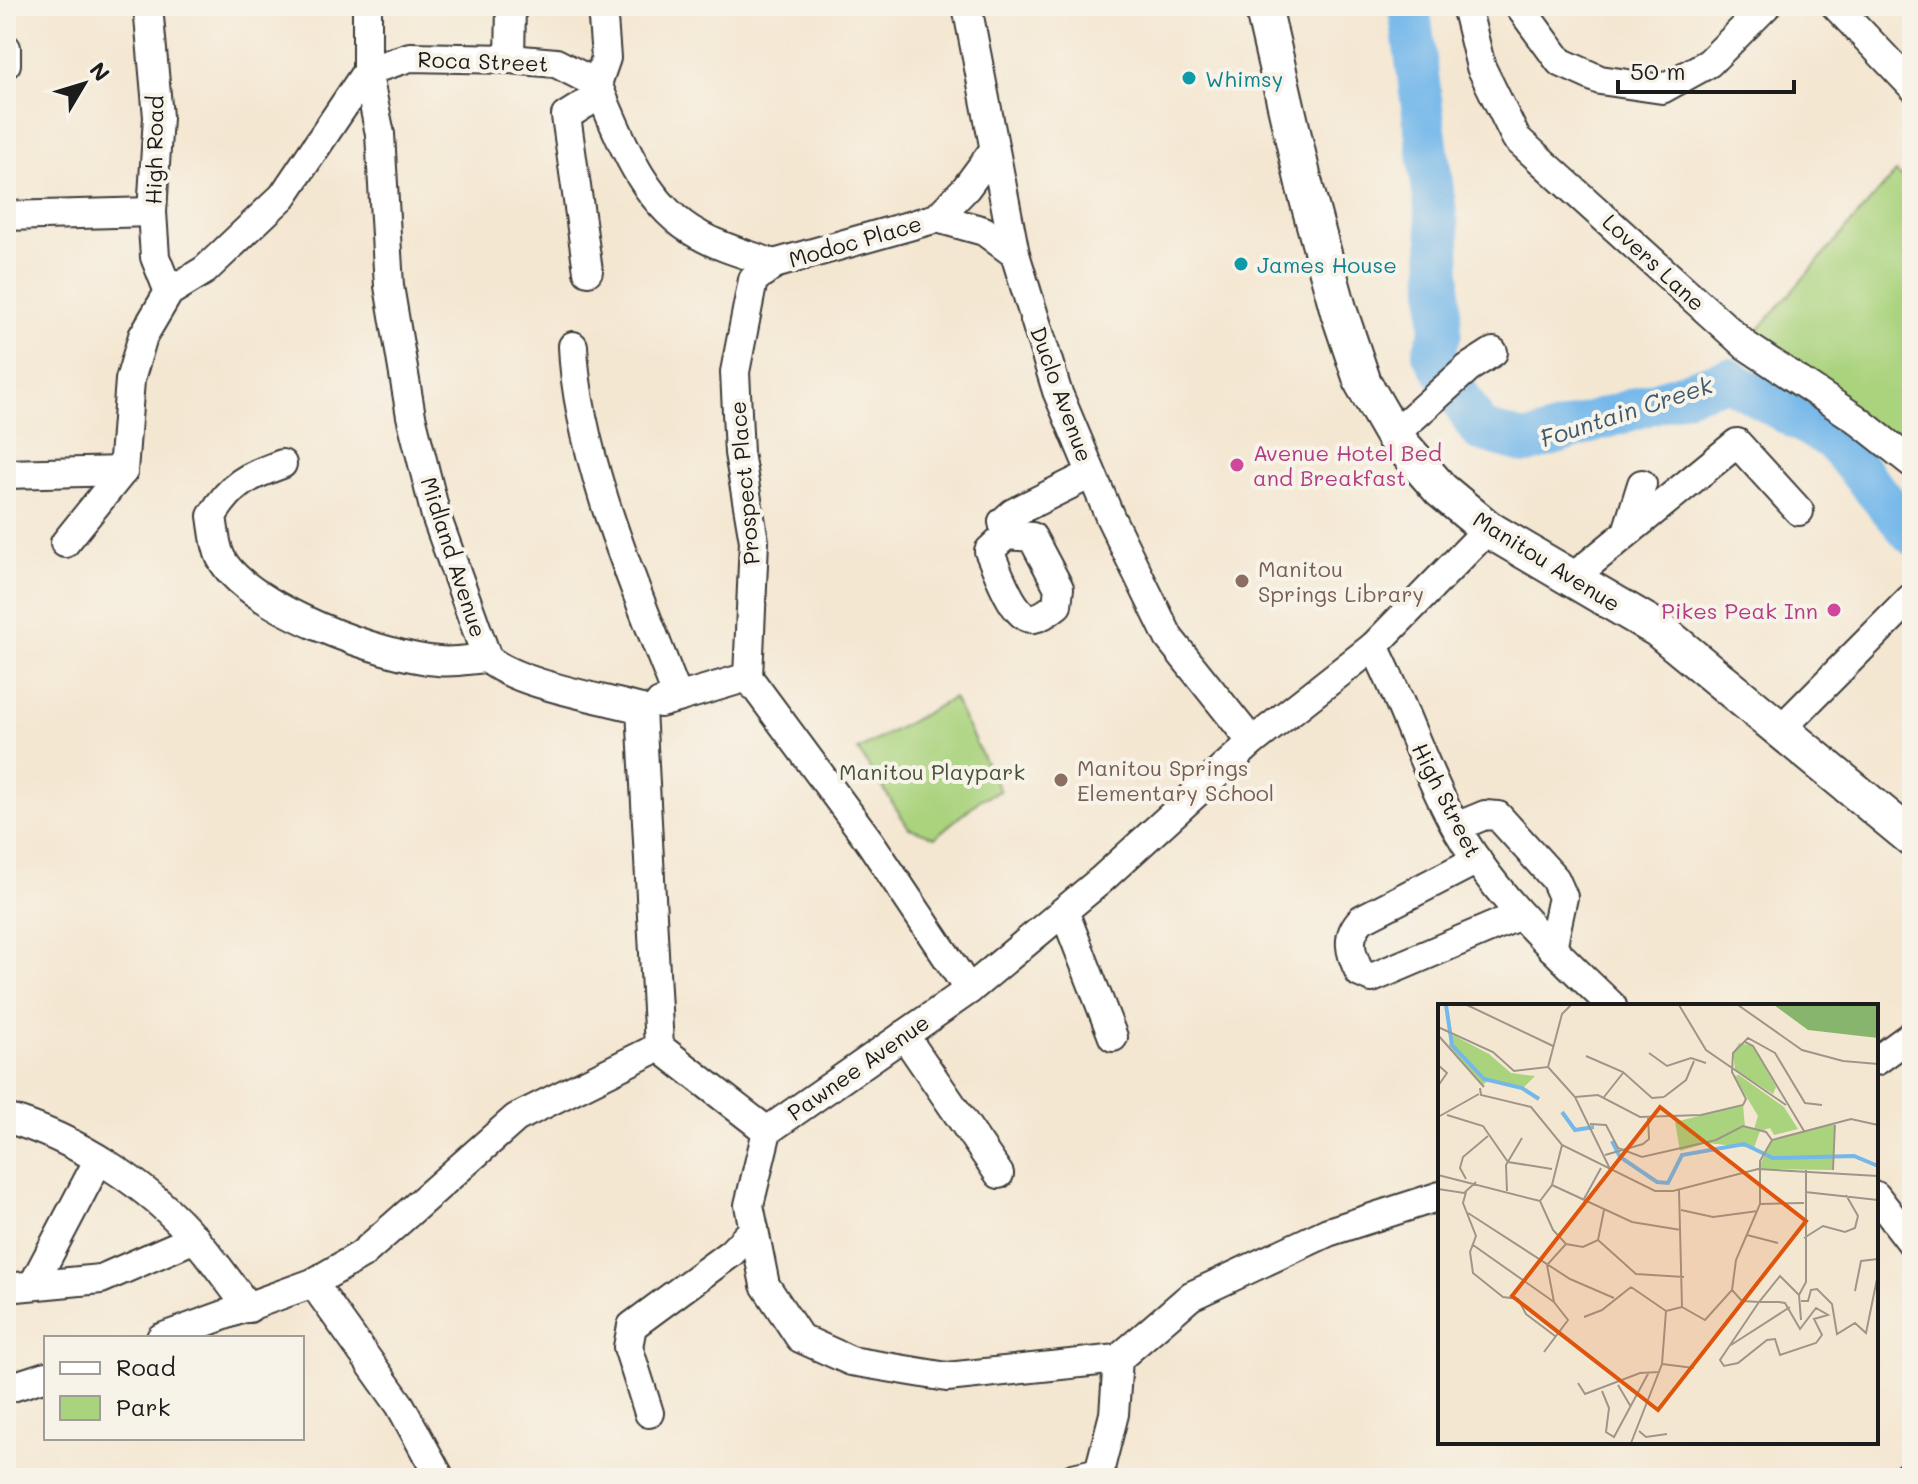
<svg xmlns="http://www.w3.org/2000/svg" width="1918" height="1484" font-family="Mali,sans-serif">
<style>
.green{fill:#aad37e;stroke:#63784d;stroke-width:2}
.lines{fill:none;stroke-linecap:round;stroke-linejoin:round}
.river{stroke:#74b8ea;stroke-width:42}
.minor-casing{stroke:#3c3a37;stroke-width:32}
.major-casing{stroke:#3c3a37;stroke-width:40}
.minor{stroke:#fff;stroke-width:28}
.major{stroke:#fff;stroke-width:36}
.culture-dot{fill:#0f9aa8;stroke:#f7f3e8;stroke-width:3}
.hotel-dot{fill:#d1479c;stroke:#f7f3e8;stroke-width:3}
.education-dot{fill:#8d6e63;stroke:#f7f3e8;stroke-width:3}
.labels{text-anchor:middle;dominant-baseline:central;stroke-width:8;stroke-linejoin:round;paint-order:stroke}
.street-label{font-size:22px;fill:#1c1c1c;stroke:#f7f3e8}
.culture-label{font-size:22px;fill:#0d838f;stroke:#f7f3e8;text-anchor:start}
.hotel-label{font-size:22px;fill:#b23c85;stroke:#f7f3e8;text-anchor:start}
.education-label{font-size:22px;fill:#785e54;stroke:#f7f3e8;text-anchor:start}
.park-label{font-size:22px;fill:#475339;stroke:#f7f3e8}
.water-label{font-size:24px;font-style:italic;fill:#3f5a6e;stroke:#f7f3e8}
.inset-river{fill:none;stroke:#74b8ea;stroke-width:4}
.inset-road{fill:none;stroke:#9e9689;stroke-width:2}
.view{fill:#de560d;fill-opacity:0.15;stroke:#de560d;stroke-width:4}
.inset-edge{fill:none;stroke:#1c1c1c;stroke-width:4}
</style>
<rect width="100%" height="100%" fill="#f7f3e8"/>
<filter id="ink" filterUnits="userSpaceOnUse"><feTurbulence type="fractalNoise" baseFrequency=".0125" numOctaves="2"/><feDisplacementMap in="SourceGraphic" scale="16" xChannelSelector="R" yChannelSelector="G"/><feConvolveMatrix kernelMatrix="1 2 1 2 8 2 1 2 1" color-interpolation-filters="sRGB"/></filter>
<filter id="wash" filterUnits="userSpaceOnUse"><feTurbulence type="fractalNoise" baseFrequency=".006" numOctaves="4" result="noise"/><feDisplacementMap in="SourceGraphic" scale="32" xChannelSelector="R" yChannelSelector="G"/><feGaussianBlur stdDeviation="1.8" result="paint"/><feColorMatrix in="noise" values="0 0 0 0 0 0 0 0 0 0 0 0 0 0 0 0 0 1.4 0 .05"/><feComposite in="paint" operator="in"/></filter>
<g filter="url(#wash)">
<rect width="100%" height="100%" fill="#f4e7d2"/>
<g class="green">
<polygon points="1896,172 1912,186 1912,462 1745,345"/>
<polygon points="953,698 1000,791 981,799 935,837 909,828 858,750"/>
</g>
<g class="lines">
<polyline class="river" points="1409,6 1439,238 1441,332 1433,353 1480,430 1527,443 1728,379 1833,440 1912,534"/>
</g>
</g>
<g filter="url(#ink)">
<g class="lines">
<g class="minor-casing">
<g id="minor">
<polyline points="148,6 158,117 152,212 155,257 169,292"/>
<path d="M367,6v65l13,63 9,152 22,130 25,100 51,142c28,26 115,40 154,51"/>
<path d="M602,6l4,52 -9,26c23,54 47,122 102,151 22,13 50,20 75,29l-21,16 -18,92 4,81 15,88 -6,136 122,165 99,148"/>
<polyline points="967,6 1015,254 1057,391 1110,517 1169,638 1252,742"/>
<polyline points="1466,6 1481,67 1516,138 1745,345 1855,418 1912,463"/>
<polyline points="1519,6 1560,62 1600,80 1662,89 1709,63 1766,6"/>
<polyline points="1836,6 1912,86"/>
<polyline points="6,48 6,64"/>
<polyline points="510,59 511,6"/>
<polyline points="6,216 152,212"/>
<polyline points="937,218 984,231 1015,254"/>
<polyline points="774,264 937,218 966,188 994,150"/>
<polyline points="588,271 566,116 601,94"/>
<path d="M573,346c4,109 65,249 105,352"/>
<polyline points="1393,435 1468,368 1493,352"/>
<path d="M282,464c-35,13 -50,19 -70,52 2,12 3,30 9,42 26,50 163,99 217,103 16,2 33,-2 49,-3"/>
<polyline points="123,471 130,380 143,336 169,292 205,270 283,196 367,71 410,57 510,59 556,63 597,84"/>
<polyline points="6,474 123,471"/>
<polyline points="1627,532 1642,484"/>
<path d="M1006,535l26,2 27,51 -2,17c-6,5 -15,12 -23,13 -20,4 -38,-52 -45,-67z"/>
<polyline points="1006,535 1003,522 1013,513 1091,474"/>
<polyline points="65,543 123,471"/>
<polyline points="1572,578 1737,443 1799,511"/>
<path d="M1374,646c29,57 48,118 78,174 40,74 101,129 160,186"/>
<polyline points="660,703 748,677"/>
<polyline points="641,709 659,1047"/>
<polyline points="1781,729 1912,597"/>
<polyline points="1456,827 1485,815 1498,816 1555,879 1563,897 1552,948"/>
<path d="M1477,860l-115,59c-17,17 -12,34 -2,54l12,5 148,-63"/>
<polyline points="1064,911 1113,1037"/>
<polyline points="904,1035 999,1174"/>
<polyline points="1876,1061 1912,1035"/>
<path d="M6,1118c70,20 143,67 190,122 19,21 35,46 53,68"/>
<polyline points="767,1131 969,990 1101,880 1252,742 1374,646 1488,529"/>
<polyline points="767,1131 749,1205 765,1285 800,1338 851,1361 947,1377 1118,1359 1191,1296 1328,1232 1440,1196"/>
<polyline points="1876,1196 1912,1243"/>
<polyline points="313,1283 400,1405 440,1478"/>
<polyline points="33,1285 98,1161"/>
<polyline points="6,1288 101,1279 195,1238"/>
<polyline points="161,1338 313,1283 361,1255 516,1118 659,1047 767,1131"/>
<polyline points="6,1389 46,1376"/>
<polyline points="649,1413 628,1347 632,1326 731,1253 754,1229"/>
<polyline points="1073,1478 1099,1472"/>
<polyline points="1103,1478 1099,1472 1114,1414 1118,1359"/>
<polyline points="1905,1478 1912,1473"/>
</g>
</g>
<g class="major-casing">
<polyline id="major" points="1263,6 1305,188 1339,312 1363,383 1393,435 1441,490 1488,529 1658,629 1912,838"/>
</g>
<use href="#minor" class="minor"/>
<use href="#major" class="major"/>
</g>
</g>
<g class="culture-dot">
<circle cx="1189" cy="78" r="8"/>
<circle cx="1241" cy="264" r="8"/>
</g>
<g class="hotel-dot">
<circle cx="1237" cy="465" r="8"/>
<circle cx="1834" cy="610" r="8"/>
</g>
<g class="education-dot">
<circle cx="1242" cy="581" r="8"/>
<circle cx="1061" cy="780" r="8"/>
</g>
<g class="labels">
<g class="street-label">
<text transform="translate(483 61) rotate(2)">Roca Street</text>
<text transform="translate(154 150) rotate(-89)">High Road</text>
<text transform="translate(855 241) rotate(-16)">Modoc Place</text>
<text transform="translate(1654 262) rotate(43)">Lovers Lane</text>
<text transform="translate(1062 394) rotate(70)">Duclo Avenue</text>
<text transform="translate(744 483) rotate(-95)">Prospect Place</text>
<text transform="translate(454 557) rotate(72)">Midland Avenue</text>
<text transform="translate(1547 561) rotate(32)">Manitou Avenue</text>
<text transform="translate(1447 800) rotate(63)">High Street</text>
<text transform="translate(858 1067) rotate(-35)">Pawnee Avenue</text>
</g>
<g class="culture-label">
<text x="1205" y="78">Whimsy</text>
<text x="1257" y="264">James House</text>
</g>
<g class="hotel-label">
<text x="1253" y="452">Avenue Hotel Bed<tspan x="1253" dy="25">and Breakfast</tspan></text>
<text x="1818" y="610" text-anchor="end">Pikes Peak Inn</text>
</g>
<g class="education-label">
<text x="1258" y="568">Manitou<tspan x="1258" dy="25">Springs Library</tspan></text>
<text x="1077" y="767">Manitou Springs<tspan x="1077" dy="25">Elementary School</tspan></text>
</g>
<g class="park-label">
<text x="932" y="771">Manitou Playpark</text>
</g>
<g class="water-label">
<text transform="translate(1626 411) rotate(-18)">Fountain Creek</text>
</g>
</g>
<g transform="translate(1438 1004)">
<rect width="440" height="440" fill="#f4e7d2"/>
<path d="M13,30l38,20 22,19 24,3 -11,11 -36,-7 -5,5 -34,-39zM301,39l14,3 23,41 -3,7 -38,-24 -2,-17zM301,71l45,32 14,22 -24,6 -4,-7 -10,3 -6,17 -47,-5 -27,8 -5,-29 68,-17 2,22 9,2 4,-13 -24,-40zM397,119l-2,47 -75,-1 14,-29z" fill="#aad37e"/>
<path d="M336,1h104v33l-70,-8z" fill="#87b56d"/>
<path class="inset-river" d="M8,1l6,40 32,34 38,9 17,11M124,108l13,18 19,-3M174,137l8,16 37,25 11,1 14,-28 62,-11 29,14 81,-2 24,10"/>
<path class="inset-road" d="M29,1l86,41M241,1l27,45 80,55M300,1l64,45 41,11 35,3M0,23l55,25 21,19 34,-4M0,31l46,52M307,38l8,4 51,85M211,49l18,13 24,-8 15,5M148,52l37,16 29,26 12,-1M0,61l9,8 -9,13M110,63l27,30 36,74M110,63l14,-53 9,-9M42,84l1,7 50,12 31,38 93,46h18l85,-22 120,7M137,93l23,-2 42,22 61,-2 42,-10 3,-6 -14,-27 1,-19 15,-15 27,15 30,50 17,2M166,93l19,-24M226,93l22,-17 8,-19M9,111l36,11 25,36 44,7M0,113l41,-23M152,120l16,1 12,23 24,9 74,-17 27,-14 23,6 6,8M167,151l38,-11 6,-5 -1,-23M395,166l2,-47M0,171l102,26M28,175l-6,-11 3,-11 25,-21M114,181l80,37 49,8M0,185l26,4 12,-11M241,186l3,117M69,187l-1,-26 16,-27M28,188l-3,11 13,33 -6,16 3,21 30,24 15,2 8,15 29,22M367,188l73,8M146,195l17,-31M102,197l13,29 13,14 17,3 15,-7 38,34 48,3M102,197l12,-16 10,-40M322,200l44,-1M243,206l32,7 45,-6M30,209l102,66 44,19M309,231l31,8M366,234l19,-12 22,6 10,-4 3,-12 -12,-21M160,236l6,-30M35,241l81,57M193,283l35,24M294,286l10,11 17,1h20l6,1 15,26 16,-21 12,7 -14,4 8,16 -6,8 -36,12 -5,-16 -8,1 -29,23 -14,3 -4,-6 39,-58 21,-26 19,19 2,25M417,287l6,-30 17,-2M361,291l7,-13v-112M363,297h7l3,-11 6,-1 15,15 5,30 18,-11 11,10 12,-59M244,303l23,13 27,-30 4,-30 24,-56v-43l12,-21 79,-21 27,6M146,313l18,-7 29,-23M293,341l59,-38M106,348l24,-32 -14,-18 -7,-37 19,-21M224,360l32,4M140,379l7,11 55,-21 20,-1M180,381l13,22M164,387l7,17 -3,24 8,5 35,-65M201,427l7,6 21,-3M193,439l31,-79 4,-53 16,-4"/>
<path class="view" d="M222,103l146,114 -148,189 -146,-114z"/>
<rect width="440" height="440" class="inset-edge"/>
</g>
<rect width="1918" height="1484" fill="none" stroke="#f7f3e8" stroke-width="32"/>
<rect x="44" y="1336" width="260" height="104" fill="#f7f3e8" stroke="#9f9d96" stroke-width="2"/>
<rect x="60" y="1362" width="40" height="12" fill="#ffffff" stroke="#9f9d96" stroke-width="2"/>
<text x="116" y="1376" font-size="24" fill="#1c1c1c">Road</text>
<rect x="60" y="1396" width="40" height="24" fill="#aad37e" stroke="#9f9d96" stroke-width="2"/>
<text x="116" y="1416" font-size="24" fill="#1c1c1c">Park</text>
<g transform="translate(84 84) rotate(52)" stroke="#f7f3e8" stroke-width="6" paint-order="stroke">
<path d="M0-6L14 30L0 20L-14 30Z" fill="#1c1c1c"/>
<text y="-12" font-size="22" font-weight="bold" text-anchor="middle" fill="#1c1c1c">N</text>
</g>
<path d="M1618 80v12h176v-12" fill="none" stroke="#1c1c1c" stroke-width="4"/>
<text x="1630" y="80" font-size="24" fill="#1c1c1c" stroke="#f7f3e8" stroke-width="6" paint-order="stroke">50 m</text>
</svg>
